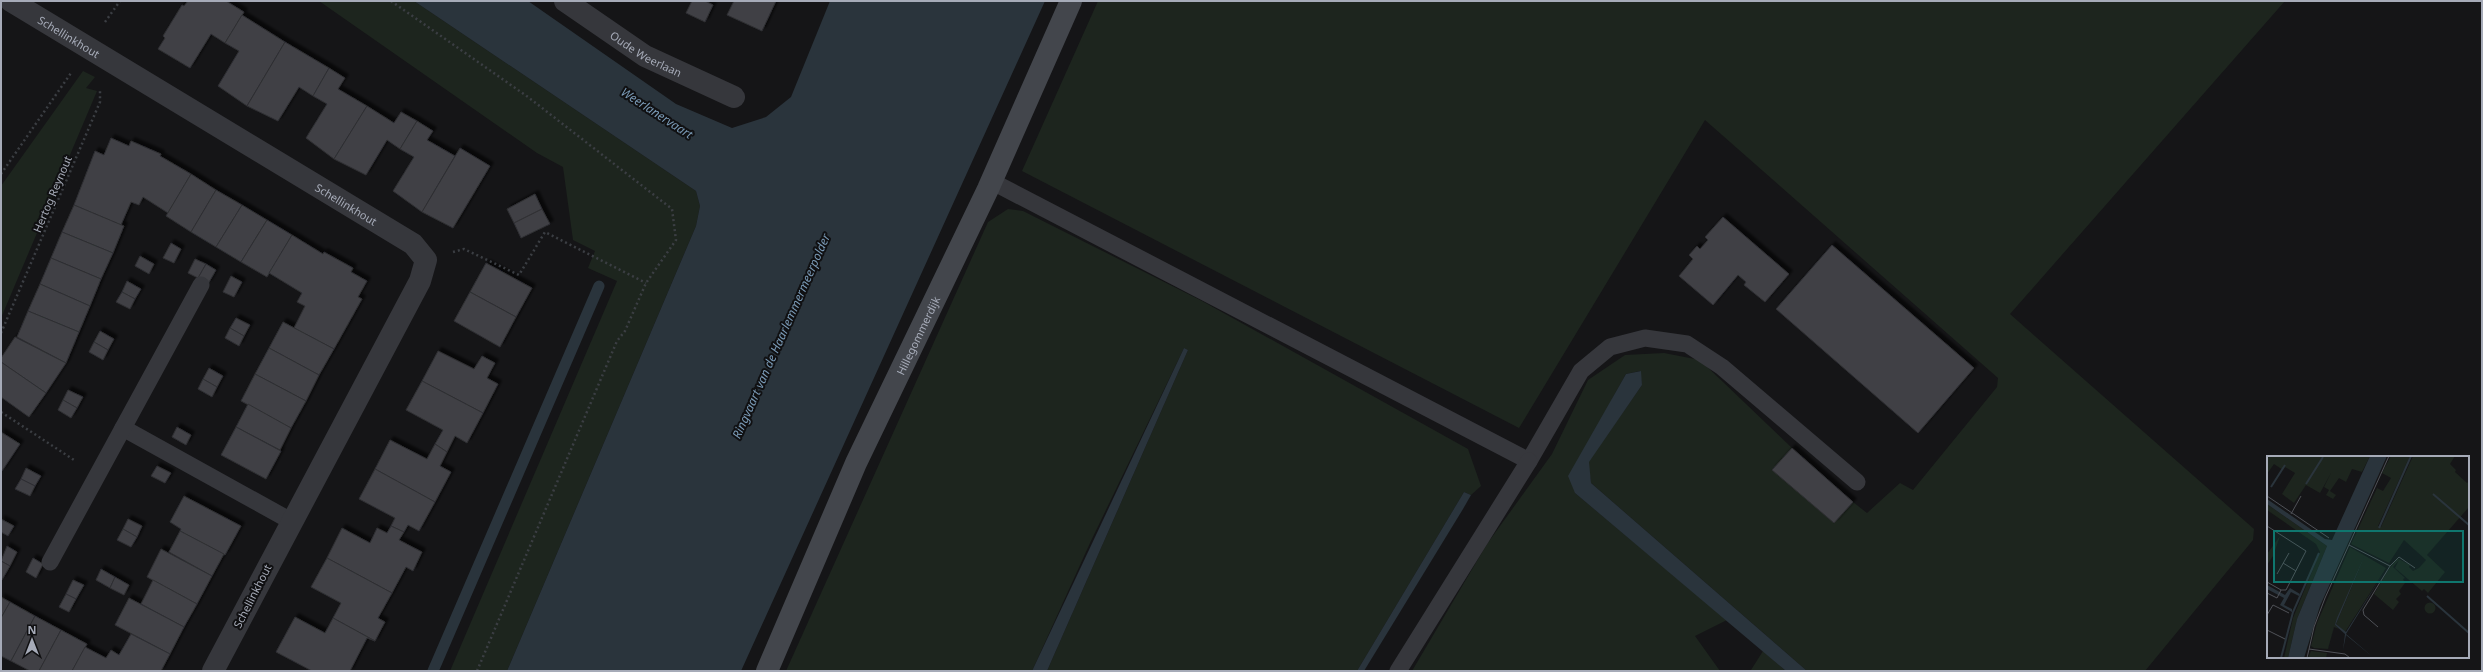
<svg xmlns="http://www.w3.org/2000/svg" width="2483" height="672" font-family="'Noto Sans',sans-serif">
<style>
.green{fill:#1d251e}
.water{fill:#2a343c}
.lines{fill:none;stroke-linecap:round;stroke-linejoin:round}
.stream{stroke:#2a343c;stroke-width:11}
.building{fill:#3f4044;stroke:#2f2f33;filter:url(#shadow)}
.path{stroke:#3b3e43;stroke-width:2.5;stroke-dasharray:2 3;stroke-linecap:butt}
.lane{stroke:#36373c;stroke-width:17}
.street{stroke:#36373c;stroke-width:22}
.secondary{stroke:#43464c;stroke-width:22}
.labels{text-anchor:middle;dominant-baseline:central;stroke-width:4;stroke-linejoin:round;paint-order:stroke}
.street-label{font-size:11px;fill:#a6abb8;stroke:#101012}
.water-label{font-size:12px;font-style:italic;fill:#7a9ab6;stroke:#101012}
.inset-river{fill:none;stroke:#2a343c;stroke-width:2}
.inset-road{fill:none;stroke:#4f5157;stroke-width:1}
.view{fill:#0f766e;fill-opacity:0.15;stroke:#0f766e;stroke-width:2}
.inset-edge{fill:none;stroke:#a6abb8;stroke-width:2}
</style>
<defs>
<filter id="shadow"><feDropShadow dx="3.5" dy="-3.5" stdDeviation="1" flood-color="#0009"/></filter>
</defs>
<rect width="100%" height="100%" fill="#151517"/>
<g class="green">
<polygon points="319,1 414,1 696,191 700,206 696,226 507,671 450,671 617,281 588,268 595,251 573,240 563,167 537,153"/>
<polygon points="1098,1 2285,1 2010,314 2254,529 2253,540 2145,671 1807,671 1591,483 1588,462 1642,385 1640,371 1626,374 1613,397 1575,493 1727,620 1695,636 1720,671 1412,671 1487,544 1552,454 1588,380 1625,355 1664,353 1700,360 1792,448 1773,470 1834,523 1853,502 1867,513 1900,483 1913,490 1997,387 1998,378 1705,120 1519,428 1022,171"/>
<polygon points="83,71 95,77 86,88 97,91 1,318 1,186"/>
<polygon points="1008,209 1023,211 1202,301 1468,449 1481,486 1471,495 1464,492 1357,671 1047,671 1188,350 1184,348 1090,543 1032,671 786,671 988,222"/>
<polygon points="1763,651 1786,671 1751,670"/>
</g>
<g class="water">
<polygon points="414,1 528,1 676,104 732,128 766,117 791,97 830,1 1045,1 741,671 507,671 696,226 700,206 696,191"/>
<polygon points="1184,348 1188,350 1047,671 1032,671"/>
<polygon points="1641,371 1642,385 1589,462 1591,483 1807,671 1786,671 1575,493 1568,476 1626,374"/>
<polygon points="1464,492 1471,495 1463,509 1364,671 1357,671"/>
</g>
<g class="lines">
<polyline class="stream" points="433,671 599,286"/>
</g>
<g class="building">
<polygon points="188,1 226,1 244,12 225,43 211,34 190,68 158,49 165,38 163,36 182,5 184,6"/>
<polygon points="692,1 705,1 713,5 705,22 686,13"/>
<polygon points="734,1 776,1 762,31 727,15"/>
<polygon points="242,15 285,42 247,106 218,86 239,51 225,43"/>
<polygon points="285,42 329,68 313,96 299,87 278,121 247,106"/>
<polygon points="329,68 345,78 338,89 367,106 334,159 306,138 327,104 313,96"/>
<polygon points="367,106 394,123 401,112 417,121 400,149 387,140 366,175 334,159"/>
<polygon points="417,121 433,131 427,140 455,156 422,212 393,191 414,157 400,149"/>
<polygon points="111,138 129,146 131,141 161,154 160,156 191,174 168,213 143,197 139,205 131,202 121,225 74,205 95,151 104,155"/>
<polygon points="460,148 490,166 453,228 422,212"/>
<polygon points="191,174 216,190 191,232 166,216"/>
<polygon points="216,190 242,205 216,247 191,232"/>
<polygon points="535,194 542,209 514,223 507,209"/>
<polygon points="74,205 124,226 113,253 62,232"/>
<polygon points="242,205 267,220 241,262 216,247"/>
<polygon points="542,209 550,224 521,238 514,223"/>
<polygon points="1723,217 1789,274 1765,302 1744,285 1746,282 1738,275 1713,305 1679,276 1693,259 1689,255 1697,246 1700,249 1708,240 1705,237"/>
<polygon points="267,220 292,235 267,277 241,262"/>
<polygon points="62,232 113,253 101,279 51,258"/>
<polygon points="292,235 323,254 324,252 353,268 351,272 367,281 358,297 362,299 334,349 294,328 305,306 297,302 302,293 269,273"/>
<polygon points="171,243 181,249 174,263 163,258"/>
<polygon points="1832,245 1974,368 1918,433 1776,309"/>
<polygon points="140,256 154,264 149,274 135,266"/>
<polygon points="51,258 101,279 90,306 40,284"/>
<polygon points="195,259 206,264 198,278 188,273"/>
<polygon points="486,263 532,288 516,317 470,292"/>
<polygon points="206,264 216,270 208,284 198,278"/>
<polygon points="231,276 242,282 234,297 223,292"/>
<polygon points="127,281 141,289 135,299 122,292"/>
<polygon points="40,284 90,306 79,332 28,311"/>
<polygon points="122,292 135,299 130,309 116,302"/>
<polygon points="470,292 516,317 500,347 454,321"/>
<polygon points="28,311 79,332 66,363 17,337"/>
<polygon points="236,318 250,325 244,336 230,328"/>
<polygon points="283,322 334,349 319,375 269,348"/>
<polygon points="230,328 244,336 239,346 225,338"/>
<polygon points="100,331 114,339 108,350 94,342"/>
<polygon points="15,337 66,363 46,393 1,362 1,358"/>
<polygon points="94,342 108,350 103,360 89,352"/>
<polygon points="269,348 319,375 306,401 255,374"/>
<polygon points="438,351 474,369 482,356 495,363 487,378 498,384 483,413 422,381"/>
<polygon points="1,362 46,393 29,417 1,397"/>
<polygon points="209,368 223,376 217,387 203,379"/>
<polygon points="255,374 306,401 291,428 241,401"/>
<polygon points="203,379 217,387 212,397 198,389"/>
<polygon points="422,381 483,413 467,443 455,436 447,452 435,444 443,430 406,410"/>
<polygon points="68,390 83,397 77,408 63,400"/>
<polygon points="63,400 77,408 71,418 58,410"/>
<polygon points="248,404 291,428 280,450 236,427"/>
<polygon points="177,427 191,435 186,445 172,437"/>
<polygon points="236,427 281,451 266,479 221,455"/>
<polygon points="1,432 20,444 2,471 1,471"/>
<polygon points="390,440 427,459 435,444 447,452 440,466 451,472 435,502 375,469"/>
<polygon points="1792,448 1853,502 1834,523 1772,470"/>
<polygon points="157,466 171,473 165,483 151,476"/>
<polygon points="26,468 41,476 35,486 21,479"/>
<polygon points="375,469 435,502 419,531 408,525 404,532 391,526 395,518 359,499"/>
<polygon points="21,479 35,486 30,496 15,489"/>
<polygon points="184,496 241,526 225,555 180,531 181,529 170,522"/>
<polygon points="1,519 14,526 8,536 1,532"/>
<polygon points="128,519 142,526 137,537 123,529"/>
<polygon points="391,526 404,532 399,540 422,552 413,571 406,567 392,593 327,558 342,528 370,543 377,528 387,533"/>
<polygon points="123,529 137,537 131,547 117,540"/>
<polygon points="180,531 224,554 212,576 169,552"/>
<polygon points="7,546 17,552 10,566 1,561"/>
<polygon points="161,549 212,576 197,604 147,577"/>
<polygon points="33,558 43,564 36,578 26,572"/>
<polygon points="327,558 392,593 378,618 385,622 375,641 333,618 341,603 311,587"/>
<polygon points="1,561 10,566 2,580 1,579"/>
<polygon points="101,569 115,577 110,588 96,580"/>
<polygon points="115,577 129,585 124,595 110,588"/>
<polygon points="73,580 84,585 76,599 66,594"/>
<polygon points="153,580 197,604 184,627 141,604"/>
<polygon points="66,594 76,599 69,612 59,607"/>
<polygon points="1,597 10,602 1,618"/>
<polygon points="129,598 184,627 170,654 115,625"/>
<polygon points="10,602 35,616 11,661 1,656 1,618"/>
<polygon points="35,616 61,630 39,671 30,671 11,661"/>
<polygon points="295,617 325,633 333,618 375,641 367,638 350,671 312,671 276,652"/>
<polygon points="61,630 87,644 72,671 39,671"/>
<polygon points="131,634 170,654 161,671 72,671 85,647 106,658 111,650 119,655"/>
</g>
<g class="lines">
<g class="path">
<polyline points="391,1 528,97 672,209 676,240 646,283 625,331 617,341 477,671"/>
<polyline points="105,22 120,1"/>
<polyline points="1,174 71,73"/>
<polyline points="453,252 464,249 519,275 545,232 646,283"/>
<polyline points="1,333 100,102 100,90"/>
<polyline points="1,412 74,460"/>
</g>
<g class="lane">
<polyline points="991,181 1529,461 1581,371 1610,347 1645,338 1687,344 1722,367 1857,482"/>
<polyline points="123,428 291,521"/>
<polyline points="50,562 201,285"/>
<polyline points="1398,671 1529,461"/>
</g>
<g class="street">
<path id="s1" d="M11,1l402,243 13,16 -6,21 -207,390"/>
<path id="s2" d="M565,1l80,55 89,41"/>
</g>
<path class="secondary" id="s3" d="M767,671l89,-208 132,-274 83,-188"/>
</g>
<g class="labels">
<g class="street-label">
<text stroke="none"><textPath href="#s1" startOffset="68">Schellinkhout</textPath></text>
<text stroke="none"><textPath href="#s2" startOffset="97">Oude Weerlaan</textPath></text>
<text transform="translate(52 194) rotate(-67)">Hertog Reynout</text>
<text stroke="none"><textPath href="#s1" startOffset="392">Schellinkhout</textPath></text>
<text stroke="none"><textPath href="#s3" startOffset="368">Hillegommerdijk</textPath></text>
<text transform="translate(252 596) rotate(-63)">Schellinkhout</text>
</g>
<g class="water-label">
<text transform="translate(657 113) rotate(33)">Weerlanervaart</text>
<text transform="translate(781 336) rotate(-66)">Ringvaart van de Haarlemmermeerpolder</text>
</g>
</g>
<g transform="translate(2267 456)">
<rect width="202" height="202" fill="#151517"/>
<path d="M0,0h103l-8,16 -10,-3 -6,13 -7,-4 -9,13 6,4 -3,4 -7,-4 3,-5 -5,-3 7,-14 -11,20 -14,-8 -12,18 -12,-9 13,-21 -10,-6 -2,3 -9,-6 -7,10zM124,0h19l-32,70 3,1 32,-71h42l-5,8 6,6 -1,2 12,11 2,-2v26l-42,48 18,17 -17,21 -4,-4 -2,2 -27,-23 4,-8 -6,7 12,11 -2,1 2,4 -6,8 2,3 -5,5 3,3 -6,8 -19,-16 13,-22 10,-14 13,7 -1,2 4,4 6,-3 7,-8 -22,-20 -15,23 -38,-19 26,-56 6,3 8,-13 -9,-5zM0,48l60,42 -30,73 -9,39h-4l9,-40 27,-66 -4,-8 -49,-34zM13,80l-7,20 -6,9v-11zM83,91l36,21 -41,64 -9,-8 25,-59 -26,60 4,4 -5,-2 -6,22 -14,-1 -3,-2 6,-23zM157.5 152a5.5 5.5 0 1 1 11 0a5.5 5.5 0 1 1-11 0ZM44,195l16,2 -1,5h-18z" fill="#1d251e"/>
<path d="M103,0h17l-67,150 -16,52h-16l9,-39 30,-73 -60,-42v-5l58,40 7,1zM97,101l-28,67 10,8 40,-63 -40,65 28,24 -28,-23 -3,15 2,-16 -10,-9 -7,23 9,-30zM0,129l18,10 5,-7 10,6 -1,2 -8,-4 -7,13 8,4v3l-12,-7 4,-7 -17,-9z" fill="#2a343c"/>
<path class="inset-river" d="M39,28l17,-27M4,31l14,-22M166,38l36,31M112,72l32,-72M160,140l42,37M14,202l12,-46 26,-59"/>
<path class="inset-road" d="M0,40l62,42M24,58l10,-18M0,70l39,25 -20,39h-5M82,89l41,21 9,-9 16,11M16,107l13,8M10,118l12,-21M0,126l14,8 -4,8 -10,-5M0,159l6,-10 16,8M111,171l-14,-12 -1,-5 27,-44M0,174l18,9M42,193l36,5 5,4M40,202l7,-31 11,-29 64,-142"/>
<path class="view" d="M7,75h189v51h-189z"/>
<rect width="202" height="202" class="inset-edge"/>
</g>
<rect width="2483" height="672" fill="none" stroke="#a6abb8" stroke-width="4"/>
<g transform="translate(32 640)" stroke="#101012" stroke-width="3" paint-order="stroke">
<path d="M0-3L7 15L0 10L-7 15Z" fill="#a6abb8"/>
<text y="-6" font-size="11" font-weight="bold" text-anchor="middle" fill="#a6abb8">N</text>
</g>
</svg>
